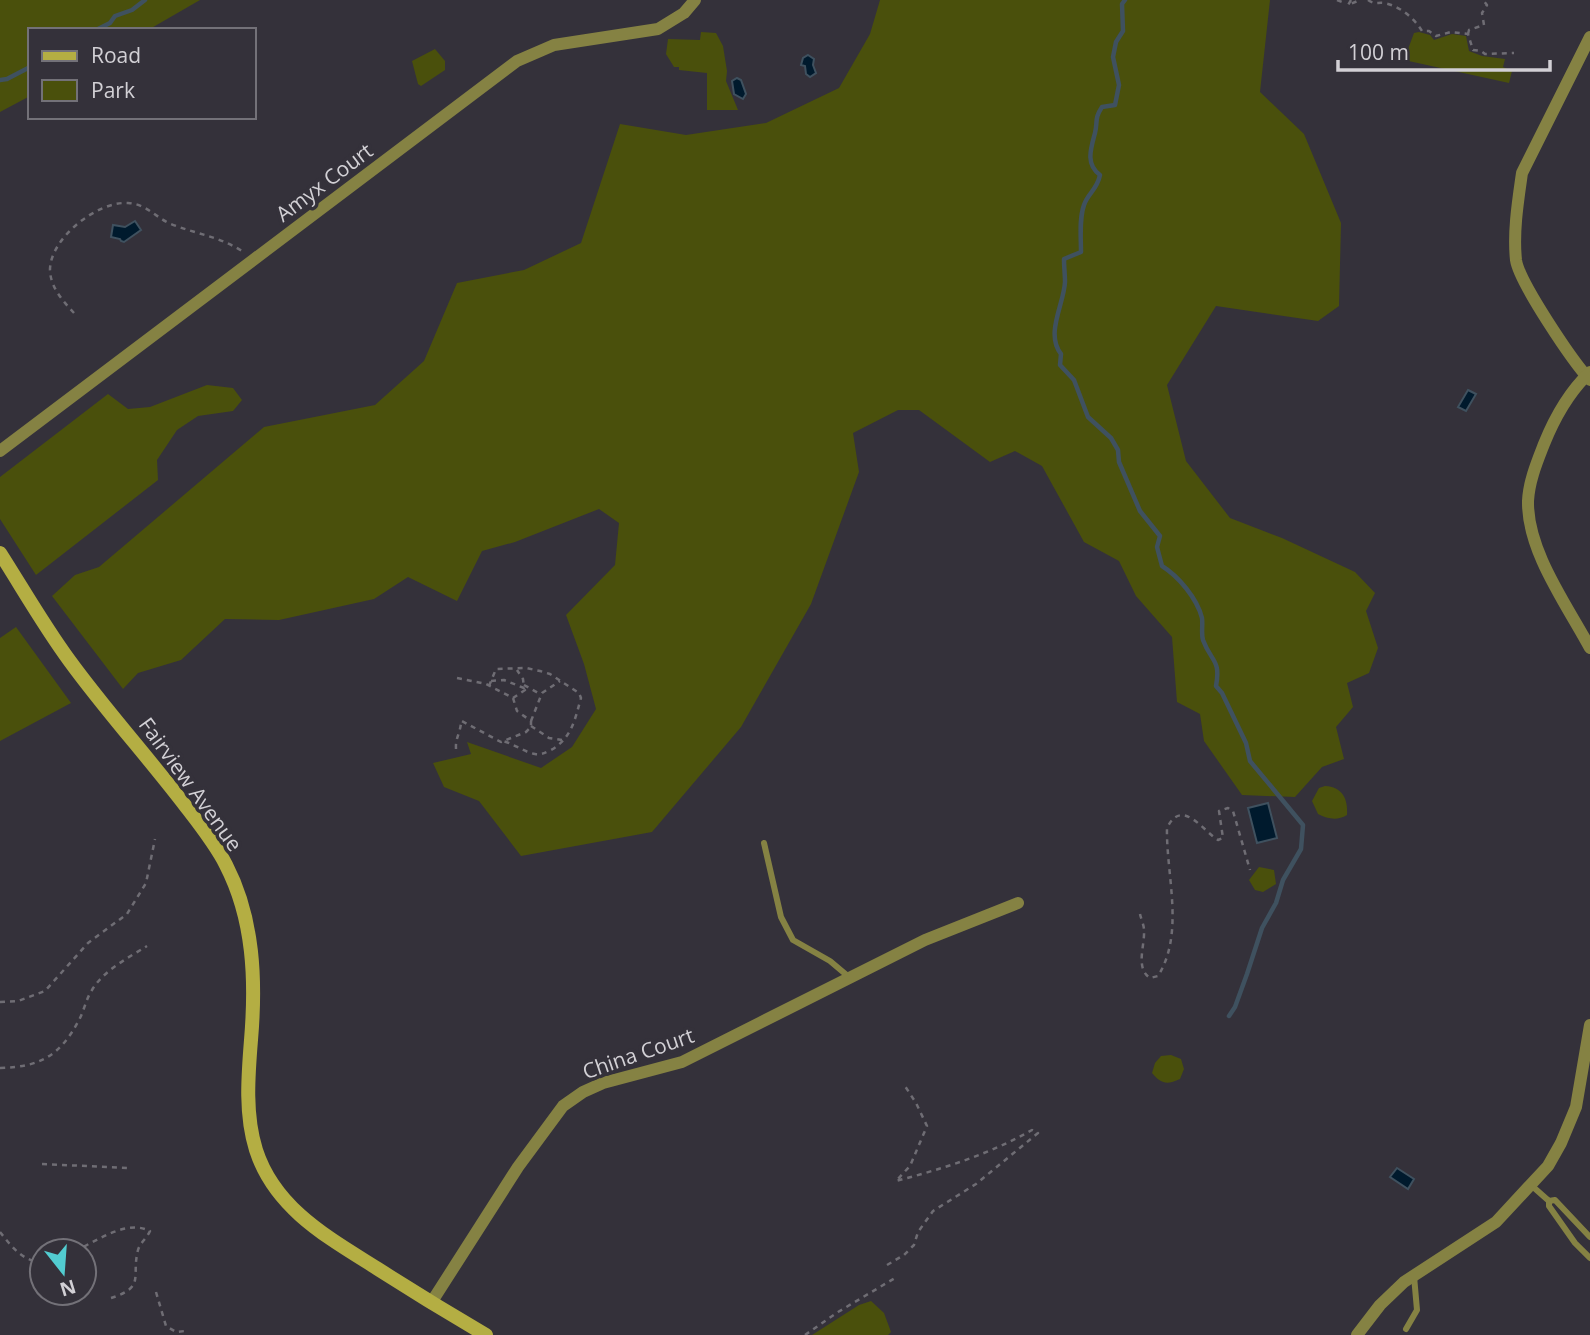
<svg xmlns="http://www.w3.org/2000/svg" width="1590" height="1335" font-family="'Open Sans',sans-serif">
<style>
.green{fill:#4a500c}
.water{fill:#001a2d;stroke:#3f515f;stroke-width:2}
.lines{fill:none;stroke-linecap:round;stroke-linejoin:round}
.stream{stroke:#3f515f;stroke-width:4.5}
.path{stroke:#6f6d74;stroke-width:2.5;stroke-dasharray:5 5;stroke-linecap:butt}
.lane{stroke:#858243;stroke-width:6}
.street{stroke:#858243;stroke-width:12}
.secondary{stroke:#b4ae43;stroke-width:14}
.labels{text-anchor:middle;dominant-baseline:central;stroke-width:7;stroke-linejoin:round;paint-order:stroke}
.street-label{font-size:21px;fill:#d2d0d5;stroke:#34313a}
</style>
<rect width="100%" height="100%" fill="#34313a"/>
<g class="green">
<polygon points="0,0 200,0 148,30 30,30 30,96 0,112"/>
<polygon points="880,0 1270,0 1260,92 1304,134 1341,223 1339,306 1318,321 1216,306 1167,385 1186,461 1230,518 1282,538 1355,572 1375,593 1366,611 1378,648 1369,673 1347,683 1353,707 1336,727 1344,759 1322,767 1295,797 1242,795 1204,741 1200,714 1177,702 1172,637 1136,596 1119,561 1084,542 1042,466 1015,451 990,462 919,410 898,410 853,433 859,472 811,604 741,727 652,832 521,856 479,801 444,787 433,763 471,754 467,742 541,768 572,747 596,709 584,664 566,615 615,565 619,523 599,509 515,542 482,551 457,601 408,577 374,599 279,620 225,619 181,660 138,673 123,689 52,596 75,575 99,567 264,427 375,405 424,361 457,283 524,270 581,243 620,124 686,135 766,123 839,88 870,34"/>
<polygon points="701,32 716,33 723,46 727,71 726,81 738,110 707,110 707,73 679,70 679,67 674,67 666,54 668,39 700,40"/>
<polygon points="1419,32 1430,35 1434,40 1452,34 1466,36 1469,51 1482,56 1505,59 1503,67 1512,71 1509,83 1404,60 1414,33"/>
<polygon points="435,49 445,61 445,70 421,86 418,84 412,61"/>
<polygon points="207,385 233,388 242,400 233,411 198,416 177,430 157,460 158,480 36,575 0,519 0,477 108,394 128,409 150,407"/>
<polygon points="16,627 71,703 0,741 0,638"/>
<path d="M1325,786c17,1 23,12 22,29 -10,6 -19,4 -29,-1l-6,-13 7,-13z"/>
<polygon points="1259,867 1274,870 1276,884 1263,892 1255,890 1249,880"/>
<path d="M1171,1055l10,4 3,10 -4,10c-13,6 -19,5 -28,-6l3,-10 6,-7z"/>
<polygon points="871,1301 884,1313 891,1332 888,1335 812,1335 859,1305"/>
</g>
<g class="water">
<polygon points="808,55 814,59 813,65 816,73 810,77 806,74 805,66 801,65 803,58"/>
<polygon points="737,78 741,80 746,94 743,99 734,94 732,81"/>
<polygon points="135,221 141,230 124,242 121,241 120,239 111,237 113,225 125,227"/>
<polygon points="1468,390 1476,394 1466,411 1458,407"/>
<polygon points="1268,803 1277,838 1257,843 1248,808"/>
<polygon points="1397,1168 1414,1179 1408,1189 1390,1177"/>
</g>
<g class="lines">
<g class="stream">
<path d="M1125,0l-3,4 1,27 -7,11 -3,15 6,28 -4,20 -13,2c-8,12 -4,14 -7,26 -4,15 -10,31 5,42 -3,15 -12,18 -16,30 -5,14 -3,32 -3,47l-17,7c0,8 1,16 1,23 -1,22 -20,52 -4,72l-1,11 14,15 14,37 23,21 7,12 1,12 21,49 20,25 -3,11 5,19c16,10 35,32 40,52 1,7 -1,16 1,22 8,22 18,19 13,46l6,7 24,50 4,18 53,64 -2,24 -18,31 -7,23 -14,25 -15,46 -12,33 -6,9"/>
<polyline points="96,30 110,23 115,16 132,10 145,0"/>
<polyline points="0,80 7,79 30,67"/>
</g>
<g class="path">
<polyline points="1337,0 1342,2 1345,0"/>
<polyline points="1351,0 1348,5 1360,0"/>
<path d="M1368,0c7,5 9,2 16,3 16,3 30,15 38,28h7l7,5 15,-4 17,2 5,16 8,1 4,3 29,-1"/>
<polyline points="1468,34 1469,30 1484,25 1482,13 1487,5 1483,0"/>
<path d="M74,313c-11,-12 -23,-25 -24,-42 -1,-32 47,-70 78,-68 19,1 28,15 43,21 25,10 47,12 71,27"/>
<polyline points="457,678 486,684 513,698 517,711 531,721 531,727 526,732 501,742 458,719"/>
<polyline points="491,681 504,680 524,688 523,679 517,670"/>
<polyline points="524,685 540,694"/>
<path d="M489,686l7,-17 30,-1 14,3 10,3 29,19 2,5c-6,21 -9,40 -30,52 -6,3 -10,5 -16,4 -11,-2 -21,-10 -32,-13"/>
<polyline points="513,698 525,690 524,688"/>
<polyline points="531,721 542,693 560,681"/>
<polyline points="531,726 549,738 562,740"/>
<path d="M456,749c-1,-11 5,-17 5,-28"/>
<path d="M1140,914c1,5 4,11 4,16 1,16 -9,38 6,48l8,-2c27,-43 8,-101 9,-148 15,-31 36,3 51,12l5,-2 -4,-27 9,-3 5,3 17,59"/>
<polyline points="0,1002 18,1001 45,991 88,943 127,914 146,883 155,839"/>
<path d="M0,1068c40,-1 60,-12 79,-48 5,-9 7,-21 13,-30 12,-20 36,-32 55,-44"/>
<polyline points="42,1164 129,1168"/>
<path d="M0,1232c11,14 23,30 42,30"/>
<path d="M75,1251c22,-10 51,-32 75,-20 -3,7 -10,12 -12,19 -7,27 8,37 -27,48"/>
<path d="M887,1265l17,-10 10,-10 4,-13 15,-21 43,-27 62,-51 -6,-3c-42,24 -90,39 -136,51l14,-15 17,-40 -11,-23 -13,-20"/>
<polyline points="156,1292 166,1326 176,1332 185,1331"/>
<polyline points="805,1335 838,1312 895,1278"/>
</g>
<g class="lane">
<polyline points="764,843 781,917 793,940 830,961 849,977"/>
<polyline points="1532,1186 1549,1201 1555,1200 1590,1237"/>
<polyline points="1549,1201 1549,1206 1575,1243 1590,1258"/>
<polyline points="1406,1329 1417,1310 1414,1276"/>
</g>
<g class="street">
<path d="M1590,37l-68,136c-4,28 -9,59 -6,87 3,22 57,102 74,120"/>
<path d="M1590,372c-20,19 -36,47 -46,72 -7,18 -15,37 -16,57 -1,50 39,104 62,147"/>
<polyline points="0,451 517,61 554,45 658,29 684,13 695,0"/>
<polyline points="431,1303 518,1167 563,1106 583,1092 603,1083 682,1062 925,940 1018,903"/>
<polyline points="1357,1335 1380,1305 1404,1282 1496,1222 1548,1166 1561,1143 1576,1107 1590,1025"/>
</g>
<path class="secondary" d="M0,553c23,36 44,73 69,107 37,51 80,98 118,148 14,18 29,37 39,57 28,54 30,116 25,175 -3,37 -6,75 5,110 19,59 73,88 122,119 36,23 72,45 108,66"/>
</g>
<g class="labels">
<g class="street-label">
<text transform="translate(324 182) rotate(-37)">Amyx Court</text>
<text transform="translate(191 784) rotate(54)">Fairview Avenue</text>
<text transform="translate(638 1053) rotate(-19)">China Court</text>
</g>
</g>
<rect x="28" y="28" width="228" height="91" fill="#34313a" stroke="#737178" stroke-width="2"/>
<rect x="42" y="51" width="35" height="10" fill="#b4ae43" stroke="#737178" stroke-width="2"/>
<text x="91" y="63" font-size="21" fill="#d2d0d5">Road</text>
<rect x="42" y="80" width="35" height="21" fill="#4a500c" stroke="#737178" stroke-width="2"/>
<text x="91" y="98" font-size="21" fill="#d2d0d5">Park</text>
<g transform="translate(63 1272) rotate(163)"><circle r="33" fill="#34313a" stroke="#737178" stroke-width="2"/>
<path d="M0-5L12 26L0 18L-12 26Z" fill="#52ccd0"/>
<text y="-10" font-size="19" font-weight="bold" text-anchor="middle" fill="#d2d0d5">N</text>
</g>
<path d="M1338 60v10h212v-10" fill="none" stroke="#d2d0d5" stroke-width="3.5"/>
<text x="1348" y="60" font-size="21" fill="#d2d0d5" stroke="#34313a" stroke-width="5" paint-order="stroke">100 m</text>
</svg>
